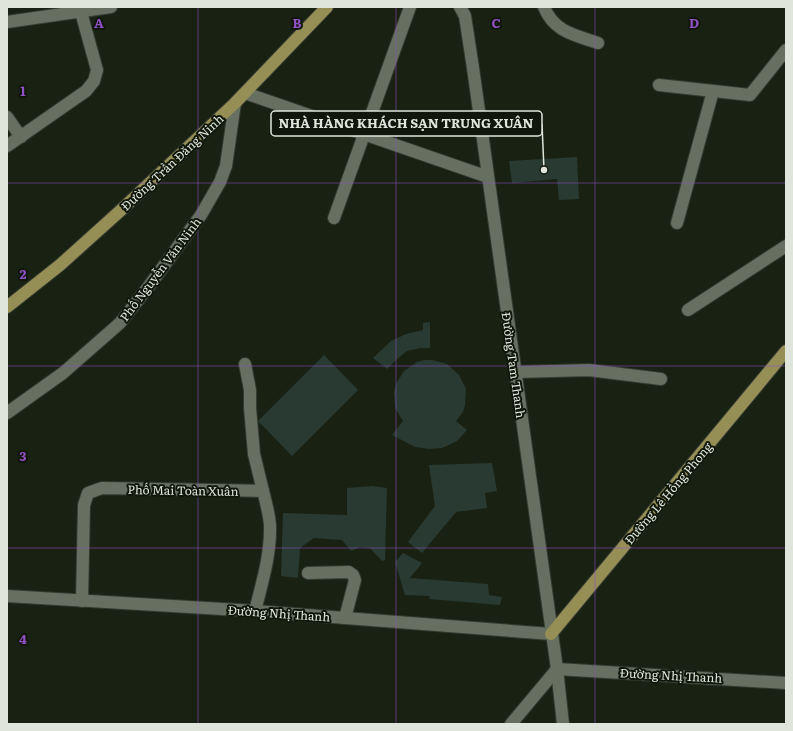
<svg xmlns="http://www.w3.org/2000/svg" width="793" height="731" font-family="Literata,serif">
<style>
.building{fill:#293a32}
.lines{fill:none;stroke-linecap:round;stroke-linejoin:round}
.minor-casing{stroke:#353a32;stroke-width:14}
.major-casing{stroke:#353a32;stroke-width:14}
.minor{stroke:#677060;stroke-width:12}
.major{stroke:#958f56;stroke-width:12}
.grid{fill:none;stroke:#8f51c5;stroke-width:1;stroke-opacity:0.55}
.labels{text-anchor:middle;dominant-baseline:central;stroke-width:4;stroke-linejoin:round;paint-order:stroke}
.street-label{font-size:12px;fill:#e0e5dc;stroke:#10170a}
.grid-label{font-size:13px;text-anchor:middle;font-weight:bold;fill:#8f51c5;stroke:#10170a;stroke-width:4;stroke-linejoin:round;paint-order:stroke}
.leader{fill:none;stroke:#e0e5dc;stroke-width:1.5}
.callout-dot{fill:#e0e5dc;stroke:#10170a;stroke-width:1.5}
.callout{fill:#10170a;stroke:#e0e5dc;stroke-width:1.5}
.callout-label{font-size:13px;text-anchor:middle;font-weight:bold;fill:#e0e5dc}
</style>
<rect width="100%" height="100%" fill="#192113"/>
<g class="building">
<polygon points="577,157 579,199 559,200 557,179 512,183 509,161"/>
<polygon points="430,322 430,348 420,348 407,351 397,359 387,369 373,358 391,341 406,334 423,330 423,323"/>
<polygon points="324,355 358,390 292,456 258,421"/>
<polygon points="424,360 432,360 447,364 459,375 466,389 465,405 463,412 456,421 467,430 457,441 442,448 429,449 415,447 392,435 403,421 395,408 394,392 396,384 404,371 417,362"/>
<polygon points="492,463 497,491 485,493 487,508 456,512 422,553 408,542 435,506 429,465"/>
<polygon points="372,486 387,488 385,560 382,561 370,548 360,547 351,551 342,540 314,538 300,548 298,578 281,576 283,513 347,515 347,488"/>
<polygon points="403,553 422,563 410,578 488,584 489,595 502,597 500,605 429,599 430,596 405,595 395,562"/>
</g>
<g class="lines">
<g class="minor-casing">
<g id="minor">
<polyline points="460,7 465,16 473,68 557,669 563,724"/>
<path d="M544,7c10,25 31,28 54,36"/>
<polyline points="7,22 111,7"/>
<polyline points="659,85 750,95 786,50"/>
<polyline points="245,93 488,177"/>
<polyline points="7,117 21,137"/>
<polyline points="7,146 86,91 94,81 97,70 81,12"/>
<polyline points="334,218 410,7"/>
<polyline points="677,223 713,91"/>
<polyline points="688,310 786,246"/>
<polyline points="245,364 250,390 250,408 254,454 263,491"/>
<polyline points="515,372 589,370 661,379"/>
<polyline points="7,413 63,373 120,323 149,286 201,215 220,182 226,166 235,103"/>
<polyline points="308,573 349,572 353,575 355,580 345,618"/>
<polyline points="7,596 255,611 551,634"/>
<path d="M82,601l2,-96 4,-12 14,-5 161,3c3,11 6,22 7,34 1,29 -8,58 -15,86"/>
<polyline points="511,724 557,669 786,683"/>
</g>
</g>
<g class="major-casing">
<g id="major">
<polyline points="7,307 60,265 120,211 235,103 327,7"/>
<polyline points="551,634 786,351"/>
</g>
</g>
<use href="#minor" class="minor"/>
<use href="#major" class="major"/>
</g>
<path class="grid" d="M198,7v717M396,7v717M595,7v717M7,183h779M7,366h779M7,548h779"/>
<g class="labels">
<g class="street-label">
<text transform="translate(172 162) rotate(-43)">Đường Trần Đăng Ninh</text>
<text transform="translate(160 269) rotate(-53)">Phố Nguyễn Văn Ninh</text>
<text transform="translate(514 365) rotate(82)">Đường Tam Thanh</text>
<text transform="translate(183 490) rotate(1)">Phố Mai Toàn Xuân</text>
<text transform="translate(668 493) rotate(-50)">Đường Lê Hồng Phong</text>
<text transform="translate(279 613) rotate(4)">Đường Nhị Thanh</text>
<text transform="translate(671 675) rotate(3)">Đường Nhị Thanh</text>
</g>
</g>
<g class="grid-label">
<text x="99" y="28">A</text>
<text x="297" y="28">B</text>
<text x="496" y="28">C</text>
<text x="694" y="28">D</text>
<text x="23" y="96">1</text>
<text x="23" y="279">2</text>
<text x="23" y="461">3</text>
<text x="23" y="644">4</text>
</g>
<path class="leader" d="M544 170L542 124"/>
<circle class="callout-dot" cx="544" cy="170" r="4"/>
<rect class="callout" x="271" y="111" width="271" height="25" rx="4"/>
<g class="callout-label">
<text x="406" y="128">NHÀ HÀNG KHÁCH SẠN TRUNG XUÂN</text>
</g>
<rect width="793" height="731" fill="none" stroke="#e0e5dc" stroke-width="16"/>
</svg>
